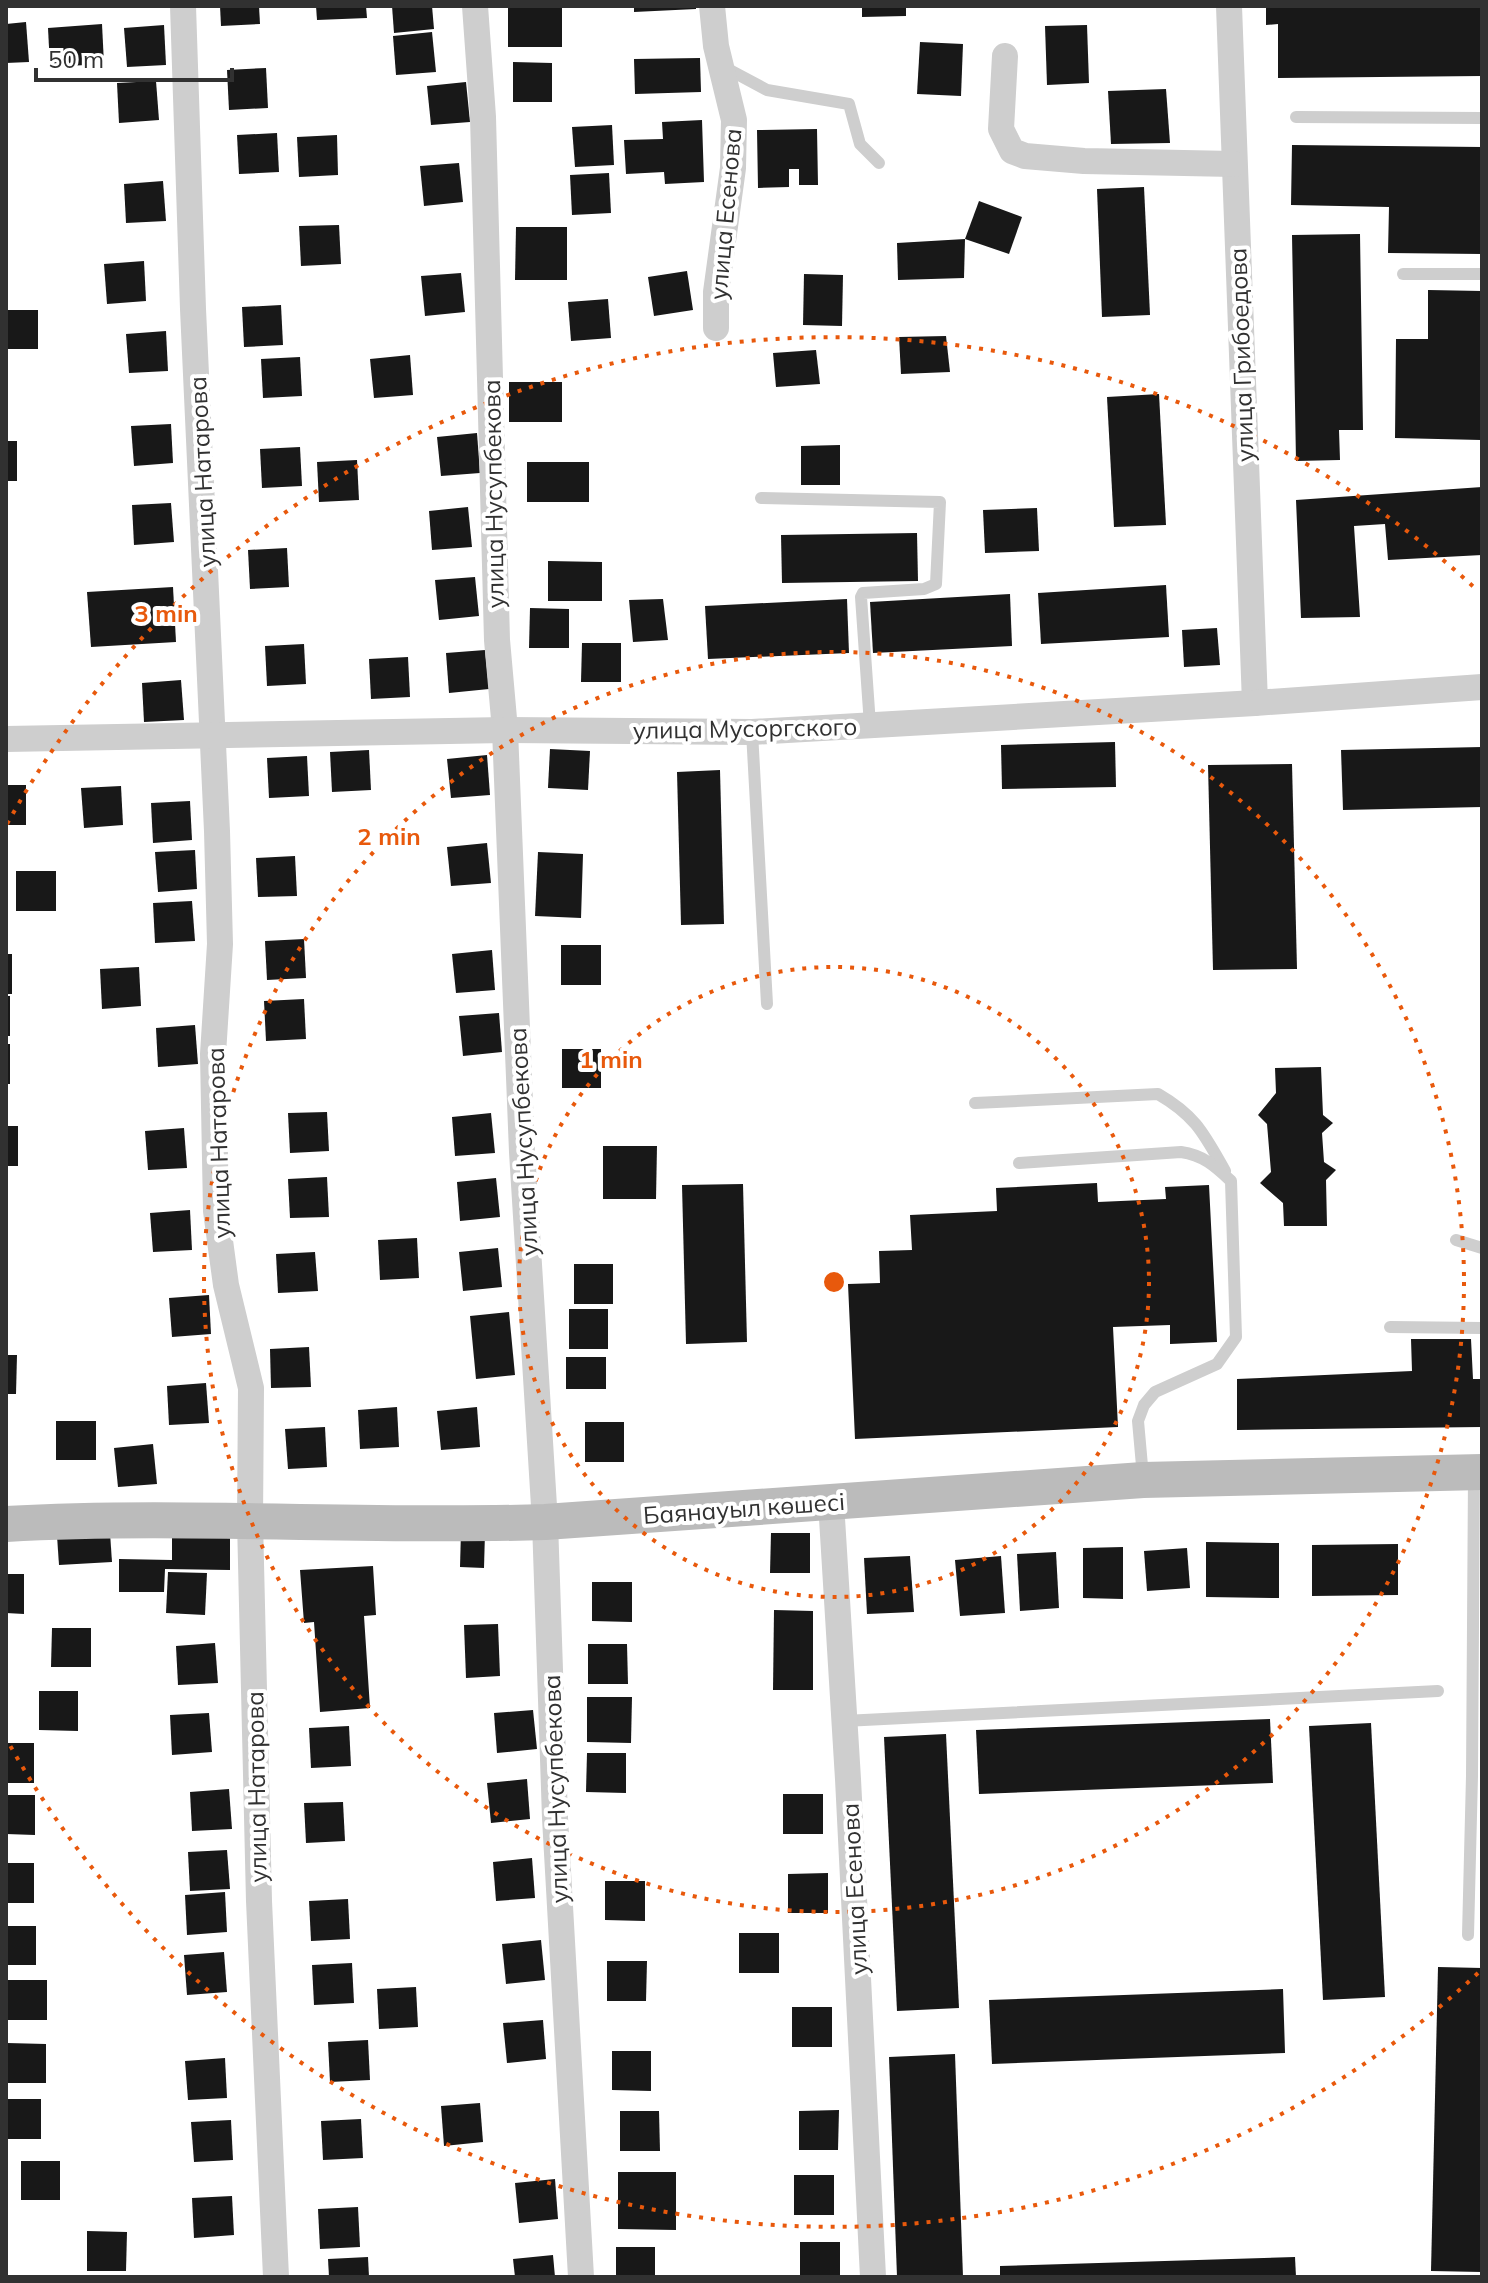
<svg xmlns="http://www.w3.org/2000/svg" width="1488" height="2283" font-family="Mulish,sans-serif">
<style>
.building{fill:#181818}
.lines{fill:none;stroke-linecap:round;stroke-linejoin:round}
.lane{stroke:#cecece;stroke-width:12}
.street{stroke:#cecece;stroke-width:26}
.secondary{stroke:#bbb;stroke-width:36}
.ring{fill:none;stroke:#e8590c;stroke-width:4;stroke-dasharray:4 8}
.labels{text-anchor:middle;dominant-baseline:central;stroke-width:8;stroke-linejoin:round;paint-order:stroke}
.street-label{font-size:24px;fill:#313131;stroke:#fff}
.centre{fill:#e8590c;stroke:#fff;stroke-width:4}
.ring-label{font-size:24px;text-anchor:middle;font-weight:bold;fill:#e8590c;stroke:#fff;stroke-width:8;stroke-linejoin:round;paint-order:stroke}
</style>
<rect width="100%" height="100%" fill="#fff"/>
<g class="building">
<polygon points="220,6 259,6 260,24 221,26"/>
<polygon points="316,6 366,6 367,18 317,20"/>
<polygon points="392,6 432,6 434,29 394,33"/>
<rect x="508" y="6" width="54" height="41"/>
<polygon points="634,6 696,6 696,9 634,12"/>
<polygon points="862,6 906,6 906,16 862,17"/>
<polygon points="1266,6 1482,6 1482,76 1278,78 1278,24 1266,25"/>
<polygon points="26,22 29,62 6,63 6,24"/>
<polygon points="102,24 104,64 50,67 48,28"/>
<polygon points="164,25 166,65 127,67 124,28"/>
<polygon points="1087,25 1089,83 1047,85 1045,26"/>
<polygon points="432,32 436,72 396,75 393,36"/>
<polygon points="920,42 963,44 961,96 917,94"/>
<polygon points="700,58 701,92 635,94 634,59"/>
<polygon points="513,62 552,63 552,102 513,102"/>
<polygon points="266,68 268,108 229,110 227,70"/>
<polygon points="156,81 159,120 119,123 117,83"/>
<polygon points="466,82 470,122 431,125 427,86"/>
<polygon points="1166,89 1170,143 1111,144 1108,91"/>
<polygon points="702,120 704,182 665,184 664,172 626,174 624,140 663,139 662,122"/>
<polygon points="612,125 614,165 575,167 572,127"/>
<polygon points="817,129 818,185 799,185 799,169 789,169 789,187 758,188 757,130"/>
<polygon points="277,133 279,172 239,174 237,135"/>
<polygon points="337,135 338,175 299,177 297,137"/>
<polygon points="1292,145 1482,147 1482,254 1388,253 1389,207 1291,205"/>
<polygon points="459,163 463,202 424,206 420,166"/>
<polygon points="609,173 611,213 572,215 570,175"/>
<polygon points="163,181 166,221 126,223 124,184"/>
<polygon points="1144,187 1150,315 1102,317 1097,189"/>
<polygon points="979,201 1022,217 1009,254 965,239"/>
<polygon points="339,225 341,264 301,266 299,226"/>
<polygon points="516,227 567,227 567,280 515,280"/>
<polygon points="1360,234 1363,430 1339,430 1340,460 1296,461 1292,235"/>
<polygon points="965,239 964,278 898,280 897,243"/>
<polygon points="144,261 146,301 107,304 104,264"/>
<polygon points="687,271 693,310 654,316 648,277"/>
<polygon points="461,273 465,312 425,316 421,276"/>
<polygon points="804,274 843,275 842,326 803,325"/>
<polygon points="1428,290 1482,291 1481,440 1395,438 1396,339 1428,339"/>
<polygon points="608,299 611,338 571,341 568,302"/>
<polygon points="281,305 283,345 244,347 242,307"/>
<rect x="6" y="310" width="32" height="39"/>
<polygon points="166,331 168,371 129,373 126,334"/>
<polygon points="946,336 950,372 901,374 899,337"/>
<polygon points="816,350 820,384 776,387 773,353"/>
<polygon points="410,355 413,395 374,398 370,359"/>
<polygon points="300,357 302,396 263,398 261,359"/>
<rect x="509" y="382" width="53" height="40"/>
<polygon points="1159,394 1166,525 1114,527 1107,397"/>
<polygon points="171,424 173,463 134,466 131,426"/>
<polygon points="477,433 480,473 441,476 437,437"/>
<rect x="6" y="441" width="11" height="40"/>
<polygon points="840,445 840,485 801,485 801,446"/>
<polygon points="300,447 302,486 262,488 260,449"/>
<polygon points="357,460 359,500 319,502 317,462"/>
<rect x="527" y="462" width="62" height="40"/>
<polygon points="1482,487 1482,555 1388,560 1385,524 1354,526 1360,617 1301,618 1296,500"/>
<polygon points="171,503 174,542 134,545 132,505"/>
<polygon points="468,507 472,547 432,550 429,511"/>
<polygon points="1037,508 1039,551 985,553 983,510"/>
<polygon points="917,533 918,581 782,583 781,535"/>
<polygon points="287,548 289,587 250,589 248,550"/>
<polygon points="548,561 602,562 602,601 548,601"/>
<polygon points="475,577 479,616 439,620 435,580"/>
<polygon points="1166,585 1169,637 1041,644 1038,593"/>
<polygon points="173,587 176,642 91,647 87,592"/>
<polygon points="1010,594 1012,646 873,653 870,602"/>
<polygon points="663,599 668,640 633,642 629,600"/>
<polygon points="847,599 849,653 708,659 705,606"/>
<polygon points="530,608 569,609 569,648 529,648"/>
<polygon points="1217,628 1220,665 1184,667 1182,630"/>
<polygon points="582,643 621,643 621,682 581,682"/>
<polygon points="304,644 306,684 267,686 265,646"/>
<polygon points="485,650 489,689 449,693 446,653"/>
<polygon points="408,657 410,697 371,699 369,659"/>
<polygon points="181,680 184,720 144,722 142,683"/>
<polygon points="1115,742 1116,787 1002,789 1001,745"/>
<polygon points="1482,747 1482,807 1343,810 1341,750"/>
<polygon points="550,749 590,751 588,790 548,788"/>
<polygon points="369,750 371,790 332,792 330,752"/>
<polygon points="487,755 490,795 451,798 447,759"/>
<polygon points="307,756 309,796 269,798 267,758"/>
<polygon points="1292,764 1297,969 1213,970 1208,765"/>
<polygon points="720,770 724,924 681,925 677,772"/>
<rect x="6" y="785" width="20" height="40"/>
<polygon points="121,786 123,825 84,828 81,788"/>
<polygon points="190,801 192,840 153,843 151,803"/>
<polygon points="487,843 491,883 451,886 447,847"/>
<polygon points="195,850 197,889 158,892 155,852"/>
<polygon points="538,852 583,854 581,918 535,916"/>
<polygon points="295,856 297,896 258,897 256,858"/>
<rect x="16" y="871" width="40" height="40"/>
<polygon points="192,901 195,941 155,943 153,903"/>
<polygon points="304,939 306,978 267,980 265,941"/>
<rect x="561" y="945" width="40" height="40"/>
<polygon points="492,950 495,990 456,993 452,954"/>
<rect x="6" y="954" width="6" height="40"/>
<polygon points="139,967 141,1006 102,1009 100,969"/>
<rect x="6" y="996" width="4" height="40"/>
<polygon points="304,999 306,1039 266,1041 264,1001"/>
<polygon points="499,1013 502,1052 463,1056 459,1016"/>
<polygon points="195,1025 198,1064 158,1067 156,1028"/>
<rect x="6" y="1044" width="4" height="40"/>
<rect x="562" y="1049" width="39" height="39"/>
<polygon points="1321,1067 1323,1115 1333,1123 1322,1133 1324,1162 1336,1170 1326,1180 1327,1226 1284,1226 1283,1203 1260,1183 1271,1172 1267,1124 1258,1115 1276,1093 1275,1068"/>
<polygon points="327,1112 329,1151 290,1153 288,1113"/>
<polygon points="491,1113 495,1153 455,1156 452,1117"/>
<rect x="6" y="1126" width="12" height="40"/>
<polygon points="184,1128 187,1168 148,1170 145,1131"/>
<polygon points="603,1146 657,1146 656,1199 603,1199"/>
<polygon points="327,1177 329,1217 290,1218 288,1179"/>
<polygon points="496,1178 500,1217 460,1221 457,1182"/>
<polygon points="1097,1183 1098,1202 1166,1199 1165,1187 1209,1185 1217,1342 1170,1344 1170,1325 1113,1327 1118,1427 855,1439 848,1284 880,1283 879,1251 912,1250 910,1215 997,1211 996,1188"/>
<polygon points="743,1184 747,1342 686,1344 682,1185"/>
<polygon points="190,1210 192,1250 153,1252 150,1213"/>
<polygon points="417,1238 419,1278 380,1280 378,1240"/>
<polygon points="498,1248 502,1287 463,1291 459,1252"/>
<polygon points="315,1252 318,1291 278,1293 276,1254"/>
<rect x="574" y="1264" width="39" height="40"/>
<polygon points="209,1295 211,1334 172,1337 169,1298"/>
<rect x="569" y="1309" width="39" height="40"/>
<polygon points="509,1312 515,1375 476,1379 470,1316"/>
<polygon points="1411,1339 1471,1339 1473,1379 1482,1379 1482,1427 1237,1430 1237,1379 1412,1371"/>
<polygon points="309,1347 311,1387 271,1388 270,1349"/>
<polygon points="6,1355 17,1355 16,1394 6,1394"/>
<rect x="566" y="1357" width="40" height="32"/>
<polygon points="206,1383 209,1423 169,1425 167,1386"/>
<polygon points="397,1407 399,1447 360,1449 358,1410"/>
<polygon points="477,1407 480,1447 441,1450 437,1411"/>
<rect x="56" y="1421" width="40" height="39"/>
<rect x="585" y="1422" width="39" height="40"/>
<polygon points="325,1427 327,1467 288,1469 285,1429"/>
<polygon points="153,1444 157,1484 118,1487 114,1448"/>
<polygon points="172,1529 230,1529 230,1570 165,1569 164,1592 119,1592 119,1559 172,1560"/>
<polygon points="461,1531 485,1532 484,1568 460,1567"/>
<polygon points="110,1533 112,1562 59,1565 57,1536"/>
<polygon points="771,1533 810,1533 810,1573 770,1573"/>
<polygon points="1206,1542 1279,1543 1279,1598 1206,1597"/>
<polygon points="1398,1544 1398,1595 1312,1596 1312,1545"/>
<polygon points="1123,1547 1123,1599 1083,1598 1083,1548"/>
<polygon points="1187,1548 1190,1588 1147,1591 1144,1551"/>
<polygon points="1056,1552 1059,1608 1020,1611 1017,1554"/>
<polygon points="910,1556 914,1612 867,1614 864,1558"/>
<polygon points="1001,1556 1005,1613 960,1616 955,1560"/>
<polygon points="373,1566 376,1615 364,1616 370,1708 320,1712 314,1622 304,1623 300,1570"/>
<polygon points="168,1572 207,1573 205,1615 166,1613"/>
<polygon points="6,1574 24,1574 24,1614 6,1613"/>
<polygon points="592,1582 632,1582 632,1622 592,1621"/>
<polygon points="774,1610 813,1611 813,1690 773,1690"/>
<polygon points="498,1624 500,1676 466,1678 464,1625"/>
<polygon points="52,1628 91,1628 91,1667 51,1667"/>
<polygon points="215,1643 218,1683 178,1685 176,1646"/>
<polygon points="588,1644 627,1644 628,1684 588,1684"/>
<polygon points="39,1691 78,1691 78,1731 39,1730"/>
<polygon points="587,1697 632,1697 631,1743 587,1742"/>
<polygon points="533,1710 537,1749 497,1753 494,1713"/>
<polygon points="209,1713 212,1752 172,1755 170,1715"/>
<polygon points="1270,1719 1273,1783 979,1794 976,1730"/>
<polygon points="1371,1723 1385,1997 1323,2000 1309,1726"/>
<polygon points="349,1726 351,1766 311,1768 309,1728"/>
<polygon points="946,1734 959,2008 897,2011 884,1737"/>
<rect x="6" y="1743" width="28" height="40"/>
<polygon points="587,1753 626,1753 626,1793 586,1792"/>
<polygon points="527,1779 530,1819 491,1823 487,1783"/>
<polygon points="229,1789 232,1829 192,1831 190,1792"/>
<rect x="783" y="1794" width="40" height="40"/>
<polygon points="6,1795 35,1795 35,1835 6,1834"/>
<polygon points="343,1802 345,1841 306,1843 304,1803"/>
<polygon points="227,1850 230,1889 190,1891 188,1852"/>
<polygon points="532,1858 535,1898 496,1901 493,1862"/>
<rect x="6" y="1863" width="28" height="40"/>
<polygon points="828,1873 828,1913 788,1913 788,1874"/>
<polygon points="605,1881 645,1881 645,1921 605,1920"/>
<polygon points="225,1892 227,1932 187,1935 185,1895"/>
<polygon points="348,1899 350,1939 311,1941 309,1901"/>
<rect x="6" y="1926" width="30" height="39"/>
<rect x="739" y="1933" width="40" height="40"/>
<polygon points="541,1940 545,1980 506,1984 502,1944"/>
<polygon points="224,1952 227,1992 187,1995 184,1955"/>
<polygon points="607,1961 647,1961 646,2001 607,2001"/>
<polygon points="352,1963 354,2003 314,2005 312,1965"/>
<polygon points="1438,1967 1482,1968 1482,2272 1431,2271"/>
<rect x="7" y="1980" width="40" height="40"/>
<polygon points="416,1987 418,2027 379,2029 377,1989"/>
<polygon points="1283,1989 1285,2053 992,2064 989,2000"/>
<rect x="792" y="2007" width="40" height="40"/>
<polygon points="543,2020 546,2059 507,2063 503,2023"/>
<polygon points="368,2040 370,2080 330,2082 328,2042"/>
<polygon points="7,2043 46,2044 46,2083 6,2083"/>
<polygon points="612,2051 651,2051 651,2091 612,2090"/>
<polygon points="955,2054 963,2277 897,2277 889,2057"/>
<polygon points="225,2058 227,2098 188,2100 185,2061"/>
<rect x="6" y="2099" width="35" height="40"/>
<polygon points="480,2103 483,2142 444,2146 441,2106"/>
<polygon points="839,2110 838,2150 799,2150 799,2111"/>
<polygon points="620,2111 659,2111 660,2151 620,2151"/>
<polygon points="361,2119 363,2158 323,2160 321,2121"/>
<polygon points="231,2120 233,2160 194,2162 191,2122"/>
<rect x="21" y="2161" width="39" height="39"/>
<polygon points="618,2172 676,2172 676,2230 618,2229"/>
<rect x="794" y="2175" width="40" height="40"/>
<polygon points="555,2179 558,2219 519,2223 515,2183"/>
<polygon points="232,2196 234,2235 194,2238 192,2198"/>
<polygon points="358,2207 360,2247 320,2249 318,2209"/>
<polygon points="87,2231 127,2232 126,2271 87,2271"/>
<rect x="800" y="2242" width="40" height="35"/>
<rect x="616" y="2247" width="39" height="30"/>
<polygon points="553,2255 555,2277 515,2277 513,2259"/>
<polygon points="368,2257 369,2277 329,2277 328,2259"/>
<polygon points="1295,2257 1296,2277 1000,2277 1000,2266"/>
</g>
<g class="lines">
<g class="lane">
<polyline points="724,67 767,90 849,104 860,144 879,163"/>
<polyline points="1296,117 1482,118"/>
<polyline points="1403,274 1482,274"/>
<polyline points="761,498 940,502 936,584 924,589 863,593 861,597 870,725"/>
<polyline points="752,732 767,1004"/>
<path d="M975,1103l183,-9c38,22 46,40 67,77"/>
<path d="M1019,1163l162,-11c22,3 34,14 50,29l5,156 -19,27 -62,28 -11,13 -6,16 5,56"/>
<polyline points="1456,1240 1482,1248"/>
<polyline points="1390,1327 1482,1328"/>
<polyline points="844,1721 1438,1691"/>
<polyline points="1468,1935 1472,1776 1474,1475"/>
</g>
<g class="street">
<polyline points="183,6 193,309 217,831 220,944 213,1054 216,1211 226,1285 251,1388 250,1521 259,1901 276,2277"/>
<polyline points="475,6 483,117 497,640 505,730 522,1152 545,1522 555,1818 581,2277"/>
<polyline points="712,6 716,46 734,120 733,168 716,292 716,328"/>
<polyline points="1229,6 1255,703"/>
<polyline points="1005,56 1001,129 1012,151 1025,156 1084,161 1234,164"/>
<polyline points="6,739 505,730 752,732 1255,703 1482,687"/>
<polyline points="831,1502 848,1779 873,2277"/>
</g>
<path class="secondary" d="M6,1524c180,-10 359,4 539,-2l598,-42 339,-8"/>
</g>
<g class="ring">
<circle cx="834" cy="1282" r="315"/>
<circle cx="834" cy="1282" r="630"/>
<path d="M1478 1973A945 945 0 0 1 7 1740M7 824A945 945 0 0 1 1478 591"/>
</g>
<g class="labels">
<g class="street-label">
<text transform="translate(725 214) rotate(-85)">улица Есенова</text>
<text transform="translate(1241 355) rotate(-92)">улица Грибоедова</text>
<text transform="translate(202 472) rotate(-93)">улица Натарова</text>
<text transform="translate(493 494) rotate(-91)">улица Нусупбекова</text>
<text transform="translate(745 728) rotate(-1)">улица Мусоргского</text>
<text transform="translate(523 1142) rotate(-93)">улица Нусупбекова</text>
<text transform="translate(218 1143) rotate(-92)">улица Натарова</text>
<text transform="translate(744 1508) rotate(-4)">Баянауыл көшесі</text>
<text transform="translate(256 1787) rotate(-91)">улица Натарова</text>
<text transform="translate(555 1789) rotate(-92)">улица Нусупбекова</text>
<text transform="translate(854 1889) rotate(-93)">улица Есенова</text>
</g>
</g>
<circle cx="834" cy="1282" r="12" class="centre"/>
<g class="ring-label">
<text x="166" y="622">3 min</text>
<text x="389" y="845">2 min</text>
<text x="611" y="1068">1 min</text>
</g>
<rect width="1488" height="2283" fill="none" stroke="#313131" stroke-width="16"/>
<path d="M36 68v12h196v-12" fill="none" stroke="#313131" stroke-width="4"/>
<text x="48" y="68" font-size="24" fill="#313131" stroke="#ffffff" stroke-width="6" paint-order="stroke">50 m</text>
</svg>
